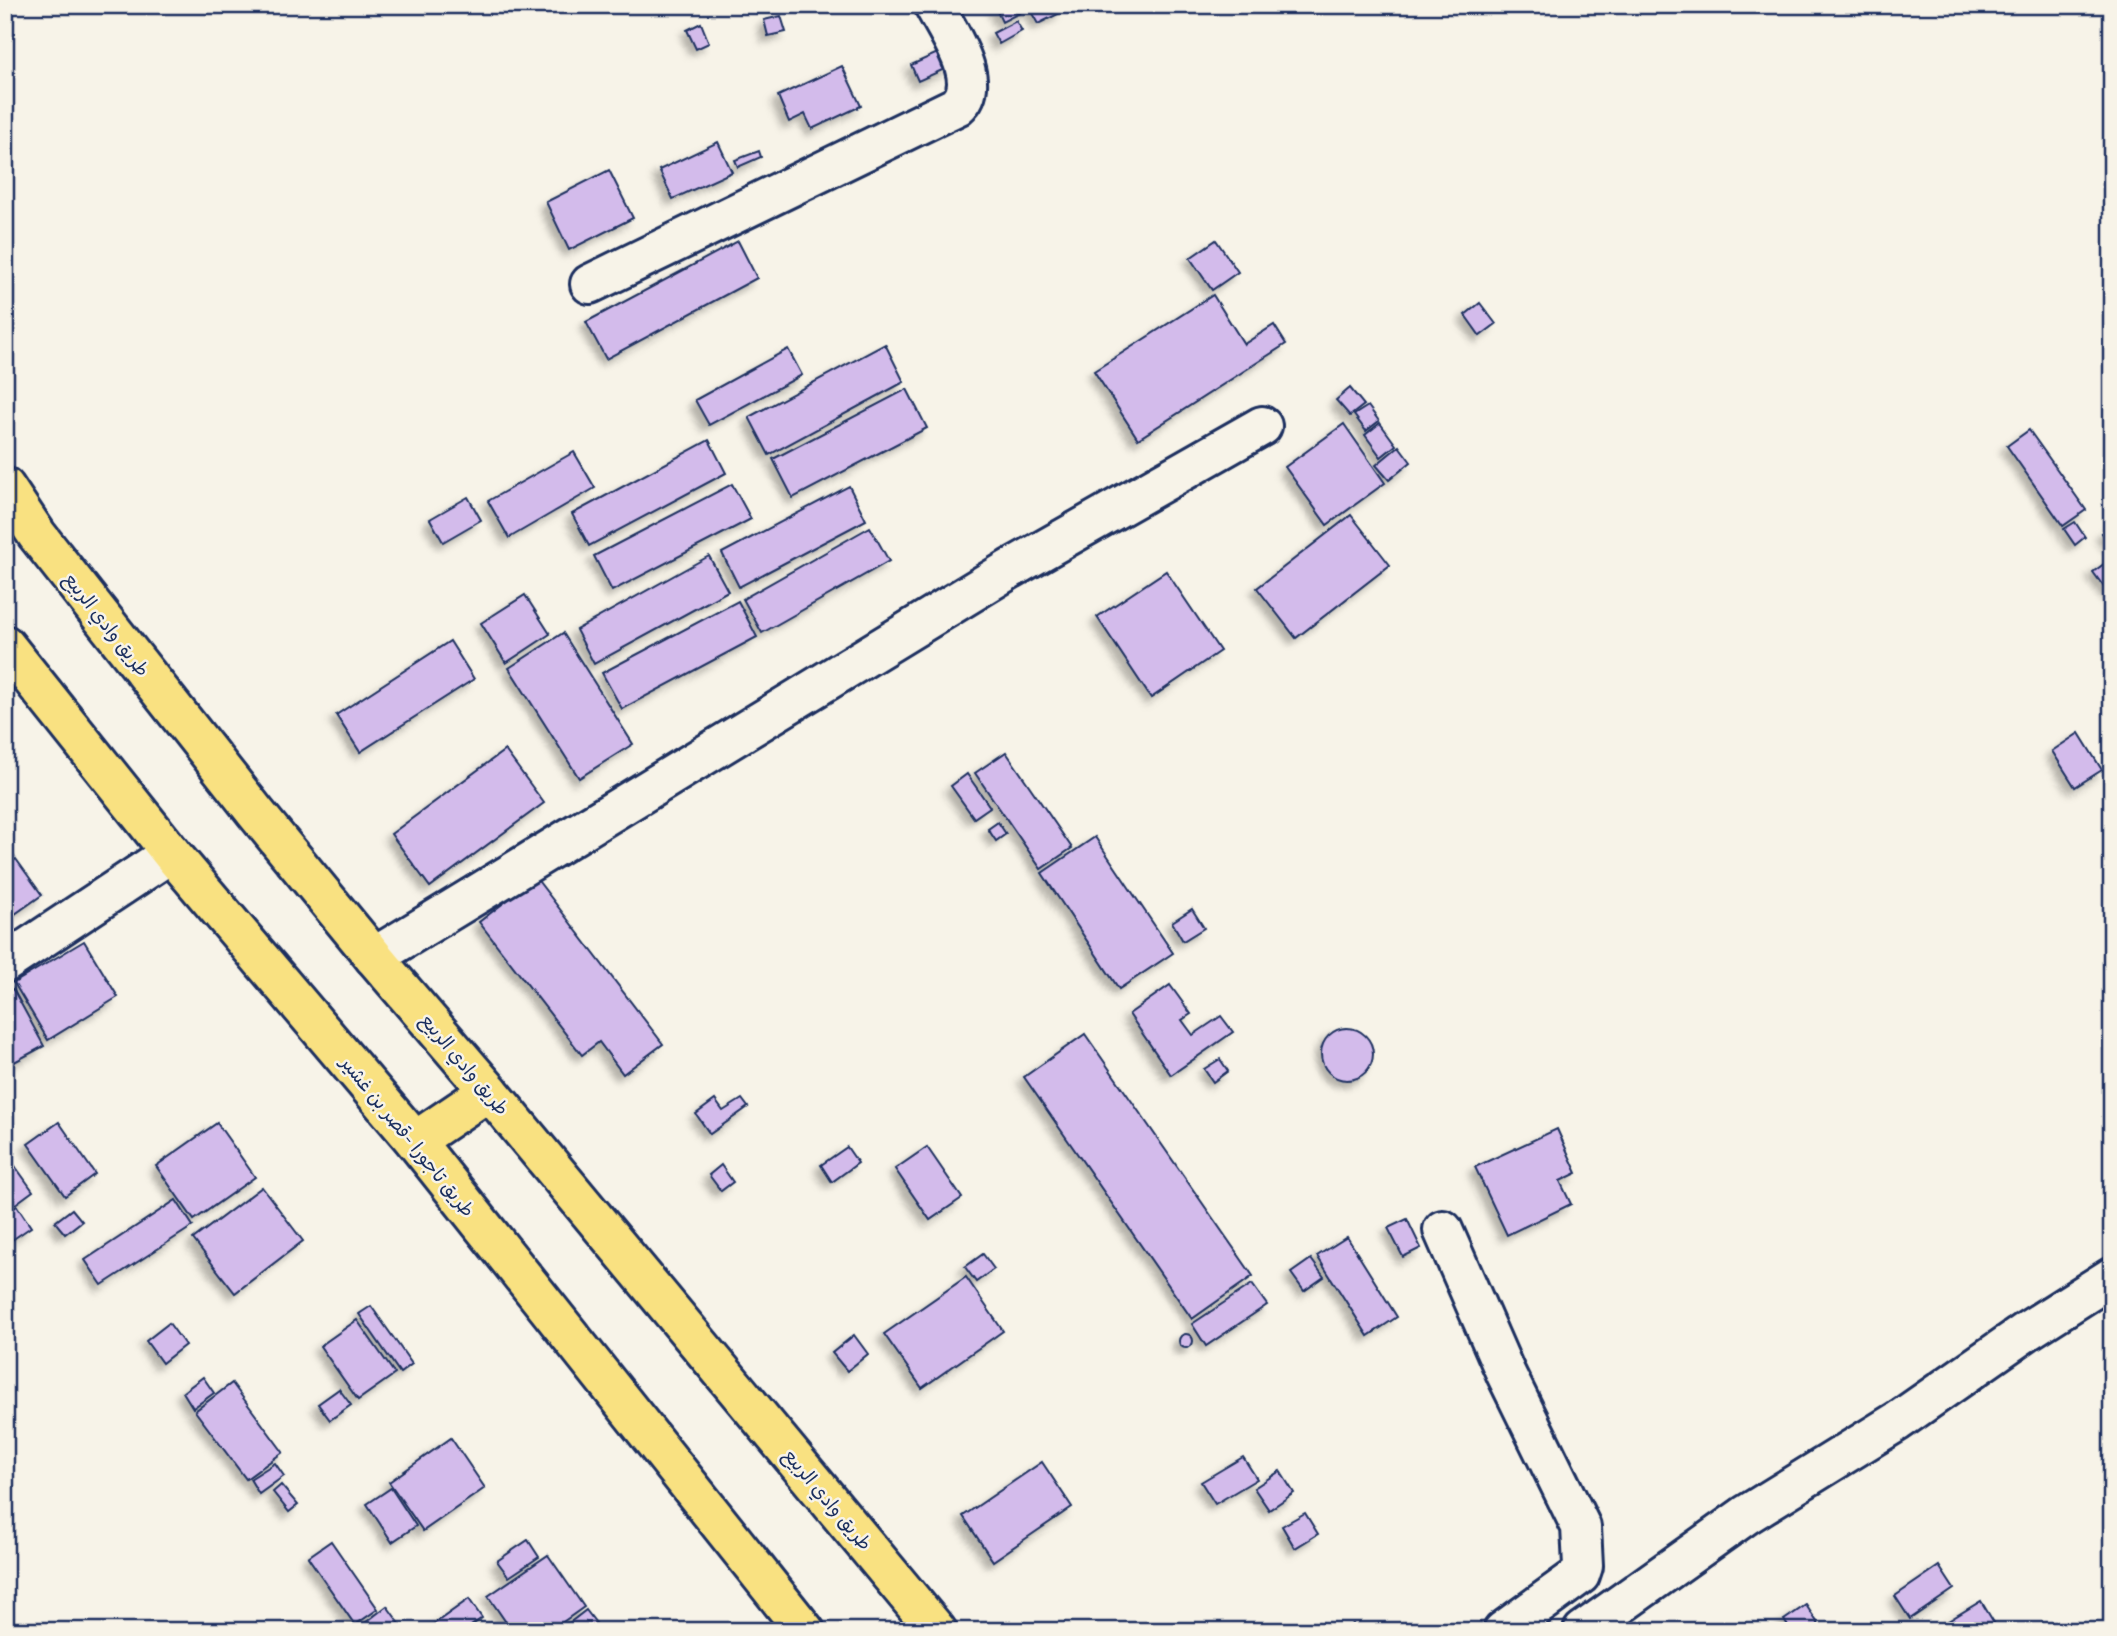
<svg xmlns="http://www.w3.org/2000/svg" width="2117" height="1636" font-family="Delius,'Playpen Sans Arabic',sans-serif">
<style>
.building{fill:#d3bbeb;stroke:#1b2f5e;stroke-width:2;filter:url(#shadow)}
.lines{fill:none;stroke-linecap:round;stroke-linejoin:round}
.minor-casing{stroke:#1b2f5e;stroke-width:44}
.highway-casing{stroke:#1b2f5e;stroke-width:44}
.minor{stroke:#f7f3e8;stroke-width:38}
.highway{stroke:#f9e181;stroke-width:38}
.labels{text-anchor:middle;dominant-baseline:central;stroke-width:5;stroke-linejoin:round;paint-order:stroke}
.street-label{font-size:19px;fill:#1b2f5e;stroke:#f7f3e8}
</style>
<defs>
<filter id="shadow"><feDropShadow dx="-6" dy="6" stdDeviation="3.5" flood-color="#0004"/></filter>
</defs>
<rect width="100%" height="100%" fill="#f7f3e8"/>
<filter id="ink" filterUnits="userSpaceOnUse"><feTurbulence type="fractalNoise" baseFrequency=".0143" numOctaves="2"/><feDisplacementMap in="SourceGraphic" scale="14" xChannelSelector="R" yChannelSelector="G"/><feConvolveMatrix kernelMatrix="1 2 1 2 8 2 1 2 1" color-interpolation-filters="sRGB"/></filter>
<g filter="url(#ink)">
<g class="building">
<polygon points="994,5 1058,5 1062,12 1038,24 1029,8 1002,22"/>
<polygon points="781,16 786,32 768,36 764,20"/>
<polygon points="1016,21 1022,31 999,44 993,33"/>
<polygon points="701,23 709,43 696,49 687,30"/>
<polygon points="942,51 949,67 918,81 911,65"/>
<polygon points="842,66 861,106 812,129 805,114 789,122 778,96"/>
<polygon points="718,142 732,172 673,199 659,170"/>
<polygon points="759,151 761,157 738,167 735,160"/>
<polygon points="609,170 633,218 569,250 546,202"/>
<polygon points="1216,240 1238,272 1212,290 1190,258"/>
<polygon points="738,241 757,278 606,359 586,322"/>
<polygon points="1213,295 1244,344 1274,325 1286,344 1138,439 1094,371"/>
<polygon points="1480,303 1496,324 1480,336 1465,315"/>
<polygon points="885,344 904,382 769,455 749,417"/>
<polygon points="788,349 802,375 709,425 695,400"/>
<polygon points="1350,388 1364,405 1350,416 1336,400"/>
<polygon points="907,389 927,428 793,498 773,459"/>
<polygon points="1368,406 1379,421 1366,431 1354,415"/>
<polygon points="1380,423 1396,445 1381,457 1365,435"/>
<polygon points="1344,424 1385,483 1327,525 1285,467"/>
<polygon points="2029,430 2086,510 2063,526 2007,446"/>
<polygon points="709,440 726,473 589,546 572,514"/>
<polygon points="1399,446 1411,462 1389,480 1376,465"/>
<polygon points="574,452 595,488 509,538 488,501"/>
<polygon points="732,484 751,519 612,591 594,556"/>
<polygon points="849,486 866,520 739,587 722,553"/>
<polygon points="468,497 481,520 443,542 430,519"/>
<polygon points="1351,515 1390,565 1296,638 1257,588"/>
<polygon points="2075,522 2085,537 2075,545 2064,529"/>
<polygon points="2112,526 2112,547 2102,533"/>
<polygon points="870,527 889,561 762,633 743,599"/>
<polygon points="709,556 728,591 594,664 576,630"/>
<polygon points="2112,558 2112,598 2093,572"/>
<polygon points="1166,571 1220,651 1151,698 1097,617"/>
<polygon points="525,595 550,634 506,663 481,623"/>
<polygon points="738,601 757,637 622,709 602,673"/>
<polygon points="563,633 633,744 579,778 509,668"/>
<polygon points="450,641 474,679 360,752 336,715"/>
<polygon points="2079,733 2102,770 2075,787 2052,751"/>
<polygon points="505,750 544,803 430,887 391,834"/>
<polygon points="1006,752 1072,848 1041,869 975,773"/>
<polygon points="967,774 990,807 974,818 951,786"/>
<polygon points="998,822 1006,834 996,841 988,829"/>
<polygon points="1095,837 1173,953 1119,989 1042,873"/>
<polygon points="5,845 14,856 5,862"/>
<polygon points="16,859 42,895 5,921 5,867"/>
<polygon points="536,878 663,1044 623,1074 599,1042 582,1055 479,922"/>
<polygon points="1192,909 1204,928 1183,941 1172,922"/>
<polygon points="84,941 118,997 48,1040 14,983"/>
<polygon points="1170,985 1191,1014 1182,1020 1193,1035 1221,1016 1233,1032 1171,1075 1129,1014"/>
<polygon points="13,989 44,1046 5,1067 5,994"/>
<circle cx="1347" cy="1054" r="26"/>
<polygon points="1085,1034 1253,1276 1192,1319 1024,1077"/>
<polygon points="1220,1059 1228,1071 1213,1082 1204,1069"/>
<polygon points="742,1099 748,1107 710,1134 696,1114 715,1100 723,1111"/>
<polygon points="59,1122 95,1174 65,1196 28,1144"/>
<polygon points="217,1123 255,1177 194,1220 156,1166"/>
<polygon points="1557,1129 1577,1173 1560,1181 1571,1204 1507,1235 1475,1167"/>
<polygon points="847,1147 858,1163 832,1182 821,1165"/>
<polygon points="927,1147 962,1198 930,1220 895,1169"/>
<polygon points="5,1152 33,1191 14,1205 5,1194"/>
<polygon points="721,1165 733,1182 721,1191 709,1175"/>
<polygon points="262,1187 303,1241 235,1293 193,1239"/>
<polygon points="176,1200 193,1226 102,1285 85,1260"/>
<polygon points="17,1206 31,1227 12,1240 5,1231 5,1214"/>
<polygon points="72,1209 82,1221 65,1234 55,1222"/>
<polygon points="1407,1219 1421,1248 1403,1257 1388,1228"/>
<polygon points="1347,1237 1397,1317 1368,1336 1317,1256"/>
<polygon points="983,1254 994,1269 976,1282 965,1267"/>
<polygon points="1311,1259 1324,1277 1304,1291 1291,1273"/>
<polygon points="966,1277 1003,1331 922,1388 884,1334"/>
<polygon points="1252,1284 1267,1305 1206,1346 1192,1324"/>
<polygon points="371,1306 412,1364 400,1373 359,1314"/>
<polygon points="357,1320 395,1374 358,1400 320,1346"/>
<polygon points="169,1323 185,1345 162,1363 146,1341"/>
<circle cx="1186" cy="1341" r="7"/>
<polygon points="854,1335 868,1354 847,1371 832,1353"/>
<polygon points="203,1377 214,1393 193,1408 183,1392"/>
<polygon points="232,1383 283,1452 246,1479 195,1411"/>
<polygon points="339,1389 351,1405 330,1420 318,1404"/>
<polygon points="451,1438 485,1488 423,1531 389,1482"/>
<polygon points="1243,1457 1257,1479 1215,1504 1201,1482"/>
<polygon points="1042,1462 1072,1507 993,1561 963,1516"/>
<polygon points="275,1463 284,1476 259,1494 250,1479"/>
<polygon points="1280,1471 1294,1493 1269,1510 1254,1488"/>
<polygon points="281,1485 298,1505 289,1512 273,1492"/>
<polygon points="391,1488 416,1526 392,1542 367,1504"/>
<polygon points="1305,1513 1318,1534 1295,1548 1282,1526"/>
<polygon points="528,1540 539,1557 509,1577 497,1561"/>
<polygon points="331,1541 378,1609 355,1625 308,1557"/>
<polygon points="548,1555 584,1607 550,1631 512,1631 488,1596"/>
<polygon points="1939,1566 1954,1589 1910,1619 1895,1596"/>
<polygon points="469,1599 482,1618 464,1631 424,1631"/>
<polygon points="1981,1601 1999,1631 1932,1631"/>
<polygon points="1806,1605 1819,1625 1811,1631 1791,1631 1784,1620"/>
<polygon points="387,1606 405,1631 371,1631 365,1623"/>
<polygon points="586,1610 599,1627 594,1631 559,1631"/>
<polygon points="1353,1624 1358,1631 1343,1631"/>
</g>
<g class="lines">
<g class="minor-casing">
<g id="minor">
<path d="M590,284l367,-178c28,-24 -10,-75 -23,-101"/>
<polyline points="374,957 1010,569 1262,426"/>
<polyline points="5,963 171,853"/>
<polyline points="1443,1230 1506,1374 1581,1527 1583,1566 1580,1575 1503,1631"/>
<polyline points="1583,1631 1746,1515 1898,1421 2027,1331 2112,1277"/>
</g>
</g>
<g class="highway-casing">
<g id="highway">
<polyline points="5,487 37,535 256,813 374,957 489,1091 937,1631"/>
<polyline points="5,645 171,853 415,1141 805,1631"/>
<polyline points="415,1141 489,1091"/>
</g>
</g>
<use href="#minor" class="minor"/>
<use href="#highway" class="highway"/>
</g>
</g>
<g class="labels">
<g class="street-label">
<text transform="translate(107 624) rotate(52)">طريق وادي الربيع</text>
<text transform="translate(465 1064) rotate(50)">طريق وادي الربيع</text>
<text transform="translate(408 1136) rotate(51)">طريق تاجورا -قصر بن غشير</text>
<text transform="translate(828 1499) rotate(50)">طريق وادي الربيع</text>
</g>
</g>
<rect width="2117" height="1636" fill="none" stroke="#f7f3e8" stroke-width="28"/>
<rect x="14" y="14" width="2089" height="1608" fill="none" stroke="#1b2f5e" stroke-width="2.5" filter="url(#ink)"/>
</svg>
